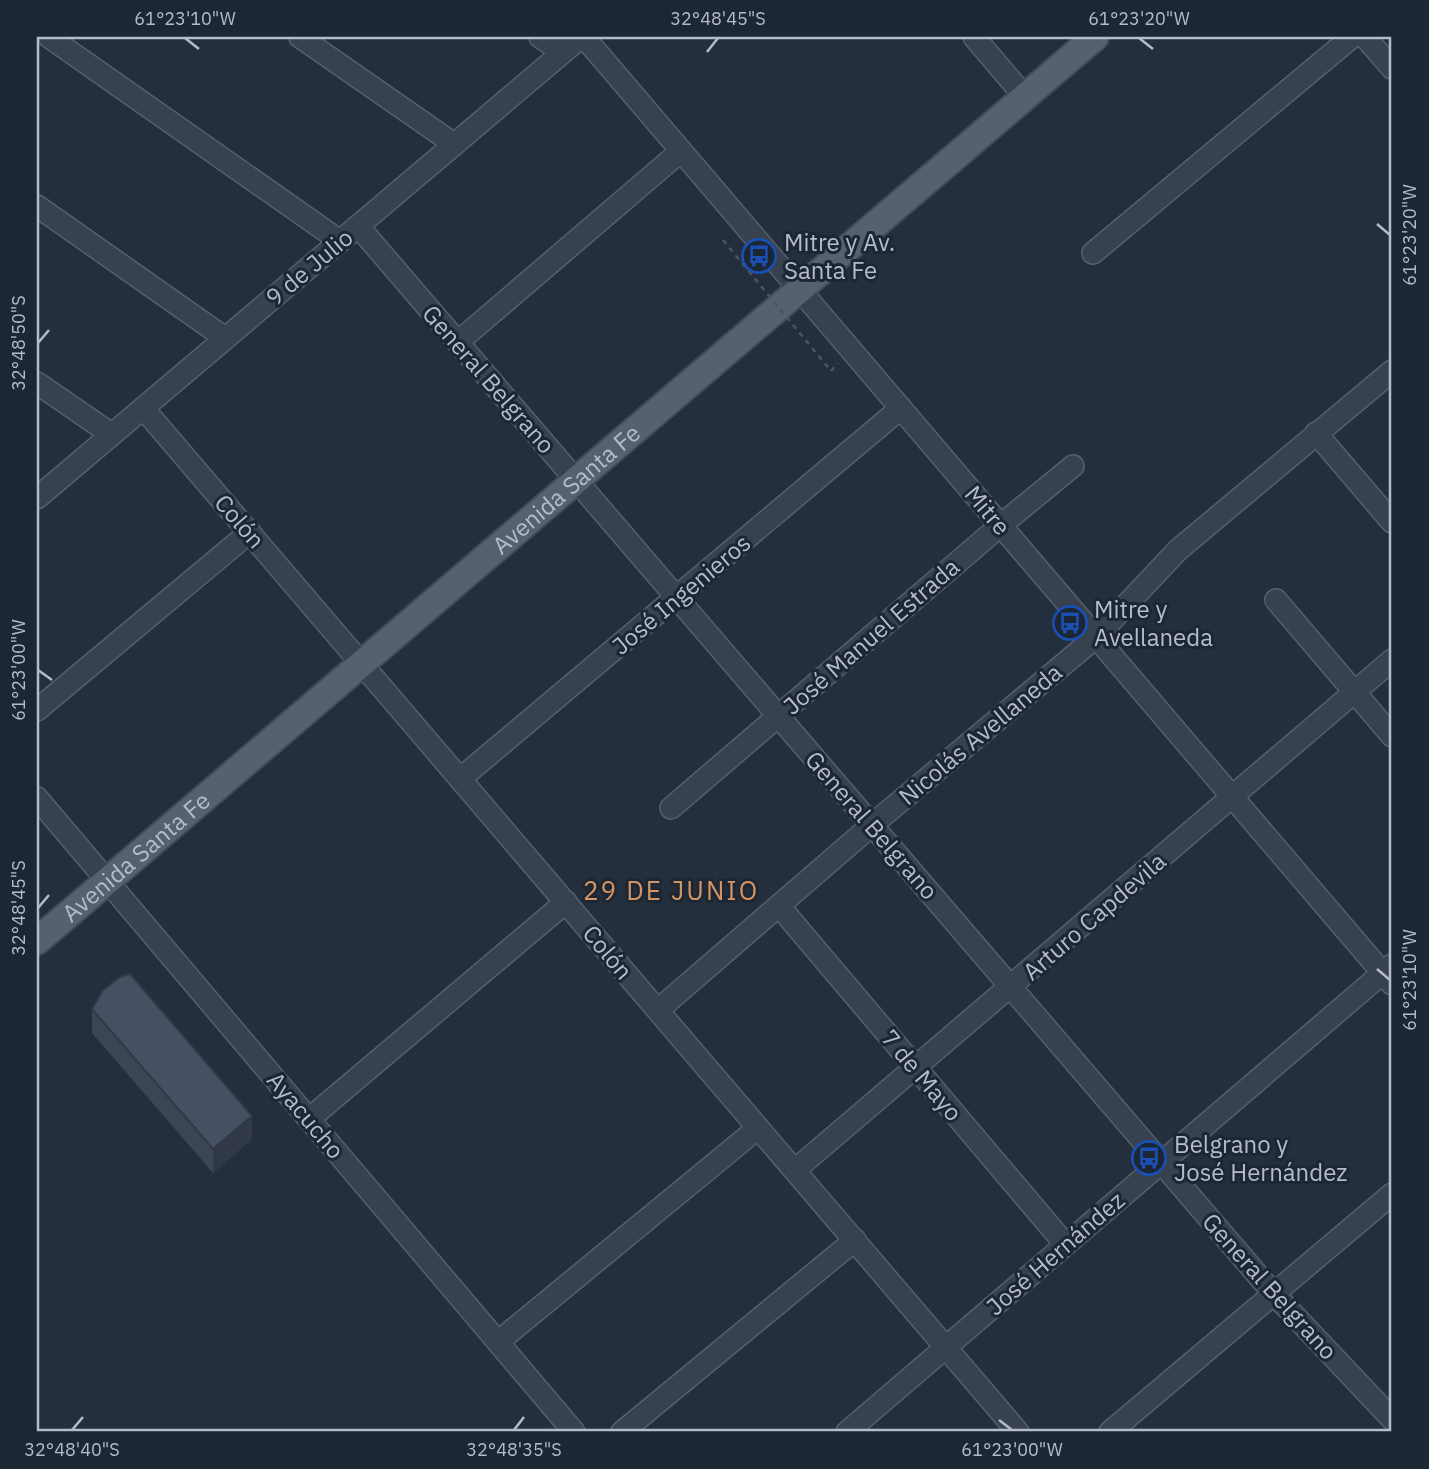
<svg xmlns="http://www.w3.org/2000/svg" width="1429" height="1469" font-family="'IBM Plex Sans',sans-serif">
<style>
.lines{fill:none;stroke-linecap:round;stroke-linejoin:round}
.minor-casing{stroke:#565f6c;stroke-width:24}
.major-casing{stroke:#414a57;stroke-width:30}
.path{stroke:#44595c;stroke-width:2.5;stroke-dasharray:5 5;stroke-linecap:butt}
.minor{stroke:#38414e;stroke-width:21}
.major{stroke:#56606e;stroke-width:26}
.path-bridge{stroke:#44595c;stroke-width:2.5;stroke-dasharray:5 5;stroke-linecap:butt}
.wall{fill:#3b4654}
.shaded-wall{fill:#303945}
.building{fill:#455162;stroke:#303945;stroke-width:2}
.ticks{fill:none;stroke:#b4bcc9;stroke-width:2.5}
.labels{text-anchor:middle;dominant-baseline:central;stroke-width:6;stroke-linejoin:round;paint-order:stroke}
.poi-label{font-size:24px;fill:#b4bcc9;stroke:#1d2633;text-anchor:start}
.street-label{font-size:24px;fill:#b4bcc9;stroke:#1d2633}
.neighbourhood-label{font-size:26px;letter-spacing:2px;fill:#d59563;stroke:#1d2633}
.neatline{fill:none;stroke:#b4bcc9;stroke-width:2.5}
.ticks-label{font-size:18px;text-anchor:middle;fill:#b4bcc9}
</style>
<rect width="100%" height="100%" fill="#242f3e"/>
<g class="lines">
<g class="minor-casing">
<g id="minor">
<polyline points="49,37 340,241"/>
<polyline points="300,37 454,144"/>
<polyline points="540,37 563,52"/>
<polyline points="584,37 1392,984"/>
<polyline points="974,37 1025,97"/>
<polyline points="1365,37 1392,68"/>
<polyline points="37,206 225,338"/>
<polyline points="358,226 1274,1294 1392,1419"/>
<polyline points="1093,253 1352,37"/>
<polyline points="458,342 681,151"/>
<polyline points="37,383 111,434"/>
<polyline points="143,408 1018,1432"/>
<polyline points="1316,433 1392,522"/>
<polyline points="37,498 581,37"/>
<polyline points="1276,600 1392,736"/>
<polyline points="37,710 250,532"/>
<polyline points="460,779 901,408"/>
<polyline points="37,798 574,1432"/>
<polyline points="671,808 1001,525 1073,466"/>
<polyline points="779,906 1065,1244"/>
<polyline points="658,1010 872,825 1096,637 1178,550 1392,371"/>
<polyline points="309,1119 566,902"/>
<polyline points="795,1170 1392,660"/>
<polyline points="498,1342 758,1128"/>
<polyline points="622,1432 855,1240"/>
<polyline points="847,1432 1392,965"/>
<polyline points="1110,1432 1392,1194"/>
</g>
</g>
<g class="major-casing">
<g id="major">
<path id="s1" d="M37,941l1058,-904"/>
</g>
</g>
<polyline class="path" points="831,371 838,363"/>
<use href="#minor" class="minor"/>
<use href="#major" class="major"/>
<polyline class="path-bridge" points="723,240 831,371"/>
</g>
<polygon class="wall" points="92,1009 252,1139 213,1173 92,1033"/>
<polygon class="shaded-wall" points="252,1116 252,1139 213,1173 213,1149"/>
<polygon class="building" points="130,974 252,1116 213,1149 92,1009 103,990 120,977"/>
<path class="ticks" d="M185,38l14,11M1139,38l14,11M707,52l11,-14M1377,224l13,11M38,343l11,-13M38,670l14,10M38,908l11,-13M1377,969l13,11M999,1420l13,10M72,1430l11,-13M514,1430l10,-13"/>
<defs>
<g id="bus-ring" transform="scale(1.75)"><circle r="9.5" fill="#1d2633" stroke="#1a4fb4" stroke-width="1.5"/><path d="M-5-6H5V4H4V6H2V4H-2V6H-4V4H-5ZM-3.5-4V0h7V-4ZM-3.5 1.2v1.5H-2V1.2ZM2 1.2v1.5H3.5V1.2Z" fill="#1a4fb4"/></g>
</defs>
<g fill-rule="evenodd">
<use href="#bus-ring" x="759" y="256"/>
<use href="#bus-ring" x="1070" y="623"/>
<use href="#bus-ring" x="1149" y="1158"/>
</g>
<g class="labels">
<g class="poi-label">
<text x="784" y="242">Mitre y Av.<tspan x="784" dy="28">Santa Fe</tspan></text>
<text x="1094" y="609">Mitre y<tspan x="1094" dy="28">Avellaneda</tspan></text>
<text x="1174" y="1144">Belgrano y<tspan x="1174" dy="28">José Hernández</tspan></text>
</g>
<g class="street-label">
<text transform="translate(309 267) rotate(-40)">9 de Julio</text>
<text transform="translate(489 379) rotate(49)">General Belgrano</text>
<text stroke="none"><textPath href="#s1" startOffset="696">Avenida Santa Fe</textPath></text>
<text transform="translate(988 510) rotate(50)">Mitre</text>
<text transform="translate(240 521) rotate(49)">Colón</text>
<text transform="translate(681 594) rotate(-40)">José Ingenieros</text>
<text transform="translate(871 636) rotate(-41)">José Manuel Estrada</text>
<text transform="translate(980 734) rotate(-40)">Nicolás Avellaneda</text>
<text transform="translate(872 825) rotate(49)">General Belgrano</text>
<text stroke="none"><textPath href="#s1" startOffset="130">Avenida Santa Fe</textPath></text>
<text transform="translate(1094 916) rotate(-41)">Arturo Capdevila</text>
<text transform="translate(608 952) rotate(50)">Colón</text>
<text transform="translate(922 1075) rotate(50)">7 de Mayo</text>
<text transform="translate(306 1115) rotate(50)">Ayacucho</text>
<text transform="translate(1055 1253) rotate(-41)">José Hernández</text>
<text transform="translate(1270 1286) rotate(48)">General Belgrano</text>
</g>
<g class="neighbourhood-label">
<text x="671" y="890">29 DE JUNIO</text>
</g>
</g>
<rect width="1429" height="1469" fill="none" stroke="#1d2633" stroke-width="77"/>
<rect x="38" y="38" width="1352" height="1392" class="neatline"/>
<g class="ticks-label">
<text x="185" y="25">61°23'10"W</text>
<text x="718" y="25">32°48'45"S</text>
<text x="1139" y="25">61°23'20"W</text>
<text transform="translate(1410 235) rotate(-90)" y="6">61°23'20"W</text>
<text transform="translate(19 343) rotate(-90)" y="6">32°48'50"S</text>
<text transform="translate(19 670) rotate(-90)" y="6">61°23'00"W</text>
<text transform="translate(19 908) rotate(-90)" y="6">32°48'45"S</text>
<text transform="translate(1410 980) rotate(-90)" y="6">61°23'10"W</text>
<text x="72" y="1456">32°48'40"S</text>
<text x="514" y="1456">32°48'35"S</text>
<text x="1012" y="1456">61°23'00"W</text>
</g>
</svg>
